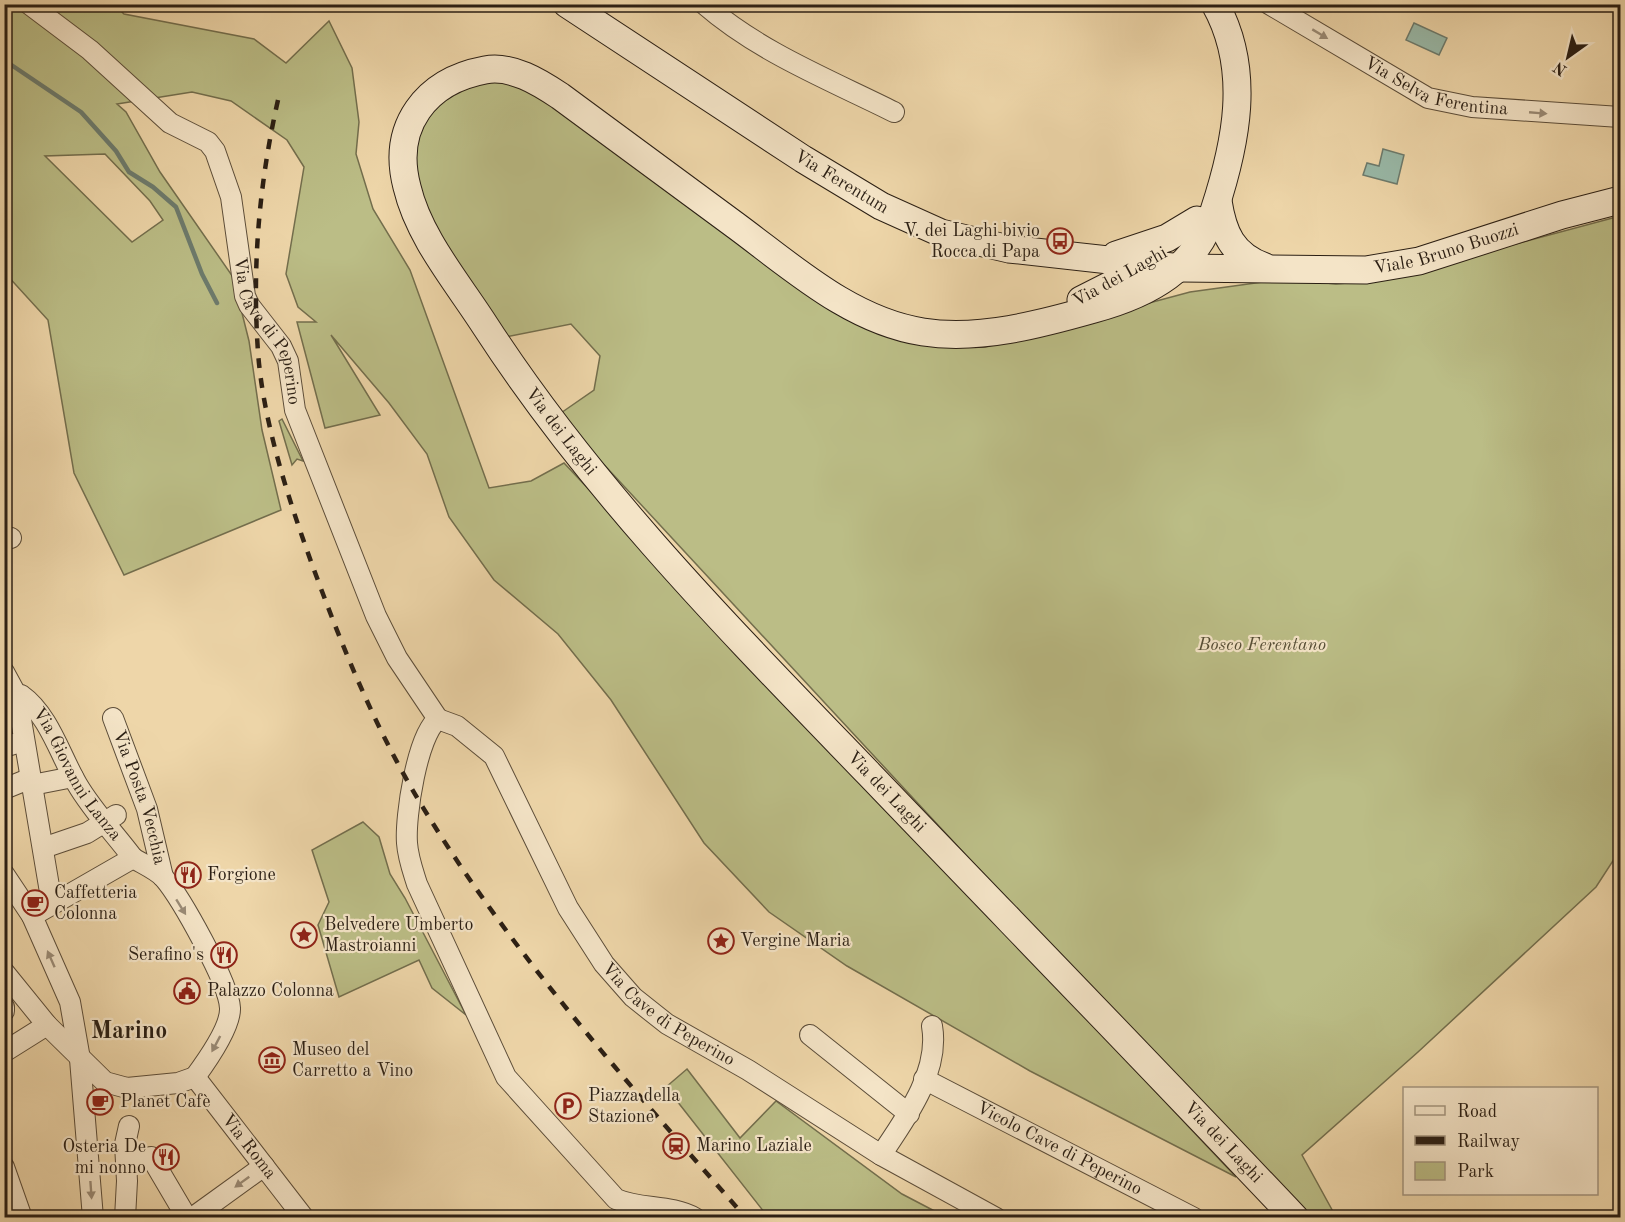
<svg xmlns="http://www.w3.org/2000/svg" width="1625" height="1222" font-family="'Old Standard TT',serif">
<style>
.green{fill:#bbbd86;stroke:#736e4d;stroke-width:1.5;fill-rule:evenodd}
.water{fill:#99b9a8;stroke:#6d7b6d;stroke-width:1.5}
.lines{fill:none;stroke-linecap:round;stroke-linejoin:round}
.stream{stroke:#6d7b6d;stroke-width:4.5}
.street-casing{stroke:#5c4d39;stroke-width:22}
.secondary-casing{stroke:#2b1f14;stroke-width:29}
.street{stroke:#f4e4c7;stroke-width:20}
.secondary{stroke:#f4e4c7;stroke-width:27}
.rail{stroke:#2b1f14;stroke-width:4.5;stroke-dasharray:10 10;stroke-linecap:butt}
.oneway{fill:#9a8b76}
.labels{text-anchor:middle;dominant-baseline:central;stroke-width:4.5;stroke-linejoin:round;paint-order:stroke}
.street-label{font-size:18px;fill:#2b1f14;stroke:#f4e4c7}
.poi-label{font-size:18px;fill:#2b1f14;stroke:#f4e4c7;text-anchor:start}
.park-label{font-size:18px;font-style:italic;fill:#564e36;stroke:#f4e4c7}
.district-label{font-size:24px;font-weight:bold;fill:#2b1f14;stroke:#f4e4c7}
</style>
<rect width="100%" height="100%" fill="#eed6a9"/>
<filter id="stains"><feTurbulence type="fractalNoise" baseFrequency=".00333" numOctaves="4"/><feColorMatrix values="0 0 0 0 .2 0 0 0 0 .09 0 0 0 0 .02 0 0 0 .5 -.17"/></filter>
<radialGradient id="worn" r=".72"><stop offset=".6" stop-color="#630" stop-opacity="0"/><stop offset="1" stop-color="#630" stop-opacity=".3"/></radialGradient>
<g class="green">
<path d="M5,5h110l9,9 130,25 32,24 43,-42 23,47 7,54 -3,32 17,55 37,61 79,218 42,-7 33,-18 672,714 -206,-106 -183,-105 -78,-54 -65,-69 -93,-143 -53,-66 -64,-54 -45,-63 -22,-63 -38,-51 -58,-68 49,80 -55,13 -28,-106h19l-18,-15 -12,-33 18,-107 -17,-27 -56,-39 -39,-9 -75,12 9,8 34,60 73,105 16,64 13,89 19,80 -157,65 -50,-102 -26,-153 -43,-47zM105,154l45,47 13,19 -31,22 -87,-86z"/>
<polygon points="513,77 925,345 985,347 1190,292 1284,279 1336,284 1382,280 1620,216 1620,850 1596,887 1418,1052 1302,1155 1336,1217 1307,1217 1266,1179 558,415 594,390 600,356 571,324 506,337 430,227 409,153 440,93"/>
<polygon points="282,419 303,461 297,459 292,465 279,421"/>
<polygon points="363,822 379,837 390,874 405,898 466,1015 432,988 419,960 339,997 318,925 329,902 312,850"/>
<polygon points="687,1069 740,1138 776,1101 902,1194 946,1217 768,1217 666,1087"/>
</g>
<g class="water">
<polygon points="1414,23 1447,38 1439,55 1406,40"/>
<polygon points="1383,149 1404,155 1397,184 1363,175 1367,163 1379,166"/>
</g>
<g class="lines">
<polyline class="stream" points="4,60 81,112 116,151 129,172 153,187 176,207 202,274 217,303"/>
<g class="street-casing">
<g id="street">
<path id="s1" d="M29,4l61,46 80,73 38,19 7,9 16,46 14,99 4,9 32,41 7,15 7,49 81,206 21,42 41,61"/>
<path d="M704,4c55,48 126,76 190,108"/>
<path id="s2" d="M1269,4l159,94 44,9 148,10"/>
<polyline points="4,540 11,538"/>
<polyline points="4,672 17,696 52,904"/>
<path id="s3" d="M17,696l4,-1c28,20 39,60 56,89 15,26 38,50 56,74"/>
<path id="s4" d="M113,718l34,91 16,68"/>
<polyline points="4,747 24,741"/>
<polyline points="32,785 73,777"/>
<polyline points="4,789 31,778"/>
<polyline points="43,848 87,833 116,815"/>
<polyline points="4,874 32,916 70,1002 80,1059 93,1218"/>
<path d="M32,916l101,-58c10,6 24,12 31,20 17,20 65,105 66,130 1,19 -24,54 -35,69"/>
<polyline points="4,972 47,1025 105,1082 127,1088 178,1083 195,1077"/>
<polyline points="4,1007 4,1011"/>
<polyline points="810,1035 909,1114"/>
<polyline points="4,1052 47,1025"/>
<path id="s5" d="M195,1077l109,141"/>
<path id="s6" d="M924,1079l270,139"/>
<path d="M881,1155c25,-37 59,-83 51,-129"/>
<polyline points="126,1163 151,1157 187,1218"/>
<polyline points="4,1167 22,1218"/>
<polyline points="125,1218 127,1181 125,1144 129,1126"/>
<polyline points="192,1218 264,1166"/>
<path id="s7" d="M695,1218c-25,-14 -54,-8 -79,-19l-110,-122 -89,-193c-4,-13 -9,-26 -10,-41 -2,-26 10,-108 31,-124l19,7 37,30 74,152 36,56 29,33 34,27 81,46 133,85 115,63"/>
</g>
</g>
<g class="secondary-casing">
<g id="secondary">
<path id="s8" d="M567,4l236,155 78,47 60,27 68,16 172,19 185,2 53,-9 143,-46 58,-15"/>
<path id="s9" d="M1215,4c37,66 21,140 -1,207 -18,58 -65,83 -120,98 -53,15 -115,32 -171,23 -72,-11 -131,-65 -188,-107 -58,-43 -117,-86 -175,-129 -21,-14 -48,-31 -75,-26 -59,11 -94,56 -78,117 12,51 51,96 79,140 107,165 247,306 383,447 142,148 285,295 426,444"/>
<path d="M1218,201c5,32 14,54 47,66"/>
<polyline points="1116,255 1167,238 1197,220"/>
<polyline points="1081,300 1154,263"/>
</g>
</g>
<use href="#street" class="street"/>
<use href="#secondary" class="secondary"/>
<path class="rail" d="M278,100c-19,84 -26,166 -20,252 5,70 31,149 55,215 31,85 66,170 114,247 90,146 206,275 319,404"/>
</g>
<defs><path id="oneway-solid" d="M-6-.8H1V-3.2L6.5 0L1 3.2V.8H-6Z" transform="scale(1.5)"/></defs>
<g class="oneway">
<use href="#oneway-solid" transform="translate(1320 34) rotate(31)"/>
<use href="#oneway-solid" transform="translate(1538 113) rotate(5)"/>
<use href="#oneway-solid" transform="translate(181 907) rotate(58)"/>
<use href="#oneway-solid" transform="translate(51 959) rotate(-114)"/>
<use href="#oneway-solid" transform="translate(216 1044) rotate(118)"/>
<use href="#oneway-solid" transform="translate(242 1182) rotate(144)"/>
<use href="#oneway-solid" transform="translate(91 1190) rotate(86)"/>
</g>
<defs>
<g id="bus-ring" transform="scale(1.35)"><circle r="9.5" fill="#f4e4c7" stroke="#8f2418" stroke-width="1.5"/><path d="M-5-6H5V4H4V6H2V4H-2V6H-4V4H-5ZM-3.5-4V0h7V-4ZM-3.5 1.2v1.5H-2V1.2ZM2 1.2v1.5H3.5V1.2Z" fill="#8f2418"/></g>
<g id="restaurant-ring" transform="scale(1.35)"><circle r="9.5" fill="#f4e4c7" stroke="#8f2418" stroke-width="1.5"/><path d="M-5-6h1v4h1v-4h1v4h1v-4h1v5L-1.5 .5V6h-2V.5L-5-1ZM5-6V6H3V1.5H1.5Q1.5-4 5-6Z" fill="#8f2418"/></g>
<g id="cafe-ring" transform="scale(1.35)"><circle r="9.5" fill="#f4e4c7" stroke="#8f2418" stroke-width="1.5"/><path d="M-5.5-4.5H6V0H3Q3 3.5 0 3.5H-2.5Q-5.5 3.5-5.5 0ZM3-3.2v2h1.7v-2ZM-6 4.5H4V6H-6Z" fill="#8f2418"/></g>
<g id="sight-ring" transform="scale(1.35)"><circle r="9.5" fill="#f4e4c7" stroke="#8f2418" stroke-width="1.5"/><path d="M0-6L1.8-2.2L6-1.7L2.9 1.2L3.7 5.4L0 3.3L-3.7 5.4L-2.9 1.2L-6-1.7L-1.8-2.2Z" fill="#8f2418"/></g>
<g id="civic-ring" transform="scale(1.35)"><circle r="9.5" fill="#f4e4c7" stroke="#8f2418" stroke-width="1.5"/><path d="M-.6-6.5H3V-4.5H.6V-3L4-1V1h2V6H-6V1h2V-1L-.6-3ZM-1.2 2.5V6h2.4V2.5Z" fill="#8f2418"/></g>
<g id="museum-ring" transform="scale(1.35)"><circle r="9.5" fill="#f4e4c7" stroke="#8f2418" stroke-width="1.5"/><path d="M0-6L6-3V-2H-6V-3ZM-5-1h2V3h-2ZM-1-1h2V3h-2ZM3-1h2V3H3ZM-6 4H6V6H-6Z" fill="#8f2418"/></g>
<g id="parking-ring" transform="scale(1.35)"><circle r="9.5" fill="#f4e4c7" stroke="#8f2418" stroke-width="1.5"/><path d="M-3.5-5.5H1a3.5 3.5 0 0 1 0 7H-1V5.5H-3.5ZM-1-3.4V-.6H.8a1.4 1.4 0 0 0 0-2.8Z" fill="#8f2418"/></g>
<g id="station-ring" transform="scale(1.35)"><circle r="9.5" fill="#f4e4c7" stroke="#8f2418" stroke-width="1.5"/><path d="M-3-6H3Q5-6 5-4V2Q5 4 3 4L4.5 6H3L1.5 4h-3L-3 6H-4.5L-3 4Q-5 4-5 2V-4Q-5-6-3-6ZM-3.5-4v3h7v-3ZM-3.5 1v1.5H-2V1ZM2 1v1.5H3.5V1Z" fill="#8f2418"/></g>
</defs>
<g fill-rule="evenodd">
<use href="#bus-ring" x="1060" y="241"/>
<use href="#restaurant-ring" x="188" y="875"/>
<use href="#cafe-ring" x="35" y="903"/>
<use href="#sight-ring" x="304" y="935"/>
<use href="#sight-ring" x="721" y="941"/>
<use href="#restaurant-ring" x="224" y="955"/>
<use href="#civic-ring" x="187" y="991"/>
<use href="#museum-ring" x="272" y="1060"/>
<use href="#cafe-ring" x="100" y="1102"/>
<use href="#parking-ring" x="568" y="1106"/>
<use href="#station-ring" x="676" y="1146"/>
<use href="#restaurant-ring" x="166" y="1157"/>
</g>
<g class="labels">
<g class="street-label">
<text stroke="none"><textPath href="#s2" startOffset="189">Via Selva Ferentina</textPath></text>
<text stroke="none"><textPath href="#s8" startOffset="327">Via Ferentum</textPath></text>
<text stroke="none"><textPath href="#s8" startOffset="950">Viale Bruno Buozzi</textPath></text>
<text transform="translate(1120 277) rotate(-29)">Via dei Laghi</text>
<text stroke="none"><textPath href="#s1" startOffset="429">Via Cave di Peperino</textPath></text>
<text stroke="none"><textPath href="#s9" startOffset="1518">Via dei Laghi</textPath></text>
<text stroke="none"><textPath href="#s3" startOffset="102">Via Giovanni Lanza</textPath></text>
<text stroke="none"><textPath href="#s9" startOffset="2004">Via dei Laghi</textPath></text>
<text stroke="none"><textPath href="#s4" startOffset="84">Via Posta Vecchia</textPath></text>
<text stroke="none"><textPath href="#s7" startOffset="1017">Via Cave di Peperino</textPath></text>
<text stroke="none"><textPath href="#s9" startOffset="2490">Via dei Laghi</textPath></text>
<text stroke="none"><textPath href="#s5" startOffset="88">Via Roma</textPath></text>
<text stroke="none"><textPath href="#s6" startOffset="152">Vicolo Cave di Peperino</textPath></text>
</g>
<g class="poi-label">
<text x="1040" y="231" text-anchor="end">V. dei Laghi bivio<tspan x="1040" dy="21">Rocca di Papa</tspan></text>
<text x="207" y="875">Forgione</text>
<text x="54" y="893">Caffetteria<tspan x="54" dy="21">Colonna</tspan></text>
<text x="324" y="925">Belvedere Umberto<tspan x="324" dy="21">Mastroianni</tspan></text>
<text x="740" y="941">Vergine Maria</text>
<text x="204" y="955" text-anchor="end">Serafino's</text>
<text x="207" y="991">Palazzo Colonna</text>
<text x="292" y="1050">Museo del<tspan x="292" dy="21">Carretto a Vino</tspan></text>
<text x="588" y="1096">Piazza della<tspan x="588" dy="21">Stazione</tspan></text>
<text x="120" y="1102">Planet Cafè</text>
<text x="696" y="1146">Marino Laziale</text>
<text x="146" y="1147" text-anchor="end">Osteria De<tspan x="146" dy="21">mi nonno</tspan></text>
</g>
<g class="park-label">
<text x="1262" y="645">Bosco Ferentano</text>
</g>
<g class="district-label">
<text x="129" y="1032">Marino</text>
</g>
</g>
<rect width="1625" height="1222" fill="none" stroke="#eed6a9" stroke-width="24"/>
<rect x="6" y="6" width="1613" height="1210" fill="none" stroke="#2b1f14" stroke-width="3"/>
<rect x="12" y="12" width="1601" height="1198" fill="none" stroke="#2b1f14" stroke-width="1.5"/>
<rect x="1403" y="1087" width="195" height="108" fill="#f4e4c7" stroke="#a4957f" stroke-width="1.5"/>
<rect x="1415" y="1106" width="30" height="9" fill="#f4e4c7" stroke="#a4957f" stroke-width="1.5"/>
<text x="1457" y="1117" font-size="18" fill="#2b1f14">Road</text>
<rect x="1415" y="1136" width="30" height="9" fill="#2b1f14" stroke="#a4957f" stroke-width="1.5"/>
<text x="1457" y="1147" font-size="18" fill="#2b1f14">Railway</text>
<rect x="1415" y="1162" width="30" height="18" fill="#bbbd86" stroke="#a4957f" stroke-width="1.5"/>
<text x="1457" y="1177" font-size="18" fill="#2b1f14">Park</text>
<g transform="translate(1568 57) rotate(214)" stroke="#f4e4c7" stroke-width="4.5" paint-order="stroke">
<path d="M0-4.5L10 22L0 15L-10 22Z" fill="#2b1f14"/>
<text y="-9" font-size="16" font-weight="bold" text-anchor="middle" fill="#2b1f14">N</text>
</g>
<rect width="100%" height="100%" filter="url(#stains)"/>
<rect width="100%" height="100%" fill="url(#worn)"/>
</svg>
